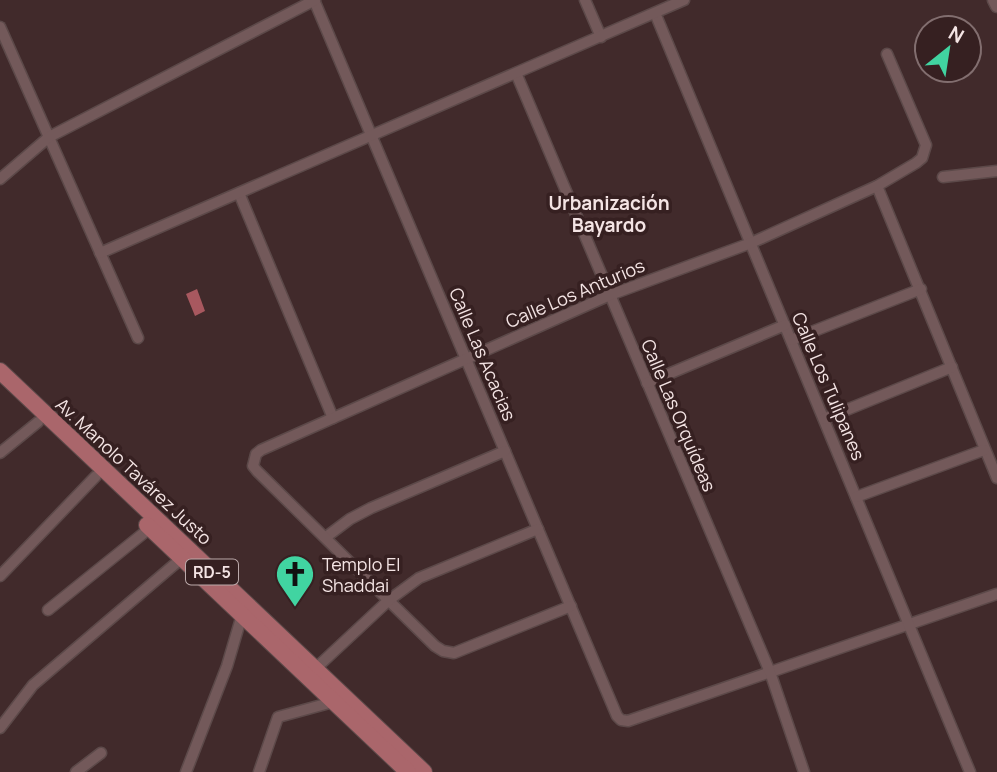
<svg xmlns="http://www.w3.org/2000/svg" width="997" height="772" font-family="Manrope,sans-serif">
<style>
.water{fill:#a8585f}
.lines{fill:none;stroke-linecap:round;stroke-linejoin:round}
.minor-casing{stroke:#5c4949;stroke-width:13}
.tertiary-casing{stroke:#5c4949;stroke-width:15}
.primary-casing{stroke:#5c4949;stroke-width:18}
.minor{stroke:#73595a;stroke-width:10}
.tertiary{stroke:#73595a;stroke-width:12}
.primary{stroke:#aa666b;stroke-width:16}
.labels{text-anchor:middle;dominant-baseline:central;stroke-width:7;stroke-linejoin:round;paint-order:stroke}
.shield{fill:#362021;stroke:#bba9aa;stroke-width:2}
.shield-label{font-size:16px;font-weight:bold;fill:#f4e4e4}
.street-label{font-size:18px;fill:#f4e4e4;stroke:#362021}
.poi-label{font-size:18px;fill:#f4e4e4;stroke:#362021;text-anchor:start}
.neighbourhood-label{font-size:19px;font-weight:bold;fill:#f4e4e4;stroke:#362021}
</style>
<rect width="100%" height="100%" fill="#412a2b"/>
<polygon class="water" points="197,289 205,311 195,316 186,294"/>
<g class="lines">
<g class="minor-casing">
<g id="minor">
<polyline points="314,0 617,716 621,720 628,721 997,594"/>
<polyline points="585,0 601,37"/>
<polyline points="655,13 970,772"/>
<polyline points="0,27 138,338"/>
<polyline points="516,73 770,672 804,772"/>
<polyline points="943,177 997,171"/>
<polyline points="0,179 49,137 315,0"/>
<polyline points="877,186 997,478"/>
<polyline points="239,193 333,418"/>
<polyline points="100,253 684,0"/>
<polyline points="791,340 921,289"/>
<polyline points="647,383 785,325"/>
<polyline points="824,419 952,367"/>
<polyline points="0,453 38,422"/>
<polyline points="856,497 984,450"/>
<polyline points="326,537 350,519 371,508 505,451"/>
<polyline points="0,576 96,476"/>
<polyline points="571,606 454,653 443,651 435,646 257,471 253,466 256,454 261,450 610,295 751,243 877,186 916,163 922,158 926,145 887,54"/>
<polyline points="48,610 150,528"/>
<polyline points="315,669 389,600 419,578 538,529"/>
<polyline points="0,728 33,685 182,558"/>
<polyline points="76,772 101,753"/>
<polyline points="186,772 227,666 242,615"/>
<polyline points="259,772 278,717 333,702"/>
</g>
</g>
<g class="tertiary-casing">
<polyline id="tertiary" points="994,0 997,6"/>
</g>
<g class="primary-casing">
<g id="primary">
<polyline points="0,371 424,772"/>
<polyline points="147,525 408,772"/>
</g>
</g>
<use href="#minor" class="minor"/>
<use href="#tertiary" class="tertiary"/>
<use href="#primary" class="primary"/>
</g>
<defs>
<g id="church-pin" transform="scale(2.0125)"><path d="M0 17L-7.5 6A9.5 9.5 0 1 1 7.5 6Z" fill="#41d4a1" stroke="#362021"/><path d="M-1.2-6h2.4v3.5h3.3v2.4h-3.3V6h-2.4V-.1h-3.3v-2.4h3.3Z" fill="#111"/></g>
</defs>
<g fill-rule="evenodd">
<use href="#church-pin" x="295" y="574"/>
</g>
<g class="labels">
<rect class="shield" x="186" y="559.5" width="52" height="25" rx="5"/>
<g class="shield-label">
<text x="212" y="572">RD-5</text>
</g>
<g class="street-label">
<text transform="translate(575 293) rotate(-23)">Calle Los Anturios</text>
<text transform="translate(483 354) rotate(67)">Calle Las Acacias</text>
<text transform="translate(829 386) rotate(67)">Calle Los Tulipanes</text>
<text transform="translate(679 415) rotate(67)">Calle Las Orquídeas</text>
<text transform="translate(134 471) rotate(43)">Av. Manolo Tavárez Justo</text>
</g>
<g class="poi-label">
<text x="322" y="564">Templo El<tspan x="322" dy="21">Shaddai</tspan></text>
</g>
<g class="neighbourhood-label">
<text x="609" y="203">Urbanización<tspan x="609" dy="22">Bayardo</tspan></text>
</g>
</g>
<g transform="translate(948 49) rotate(30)"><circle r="33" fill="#362021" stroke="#826e6f" stroke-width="2"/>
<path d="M0-5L12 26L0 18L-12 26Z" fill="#41d4a1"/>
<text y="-10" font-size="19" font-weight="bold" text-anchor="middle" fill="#f4e4e4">N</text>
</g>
</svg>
